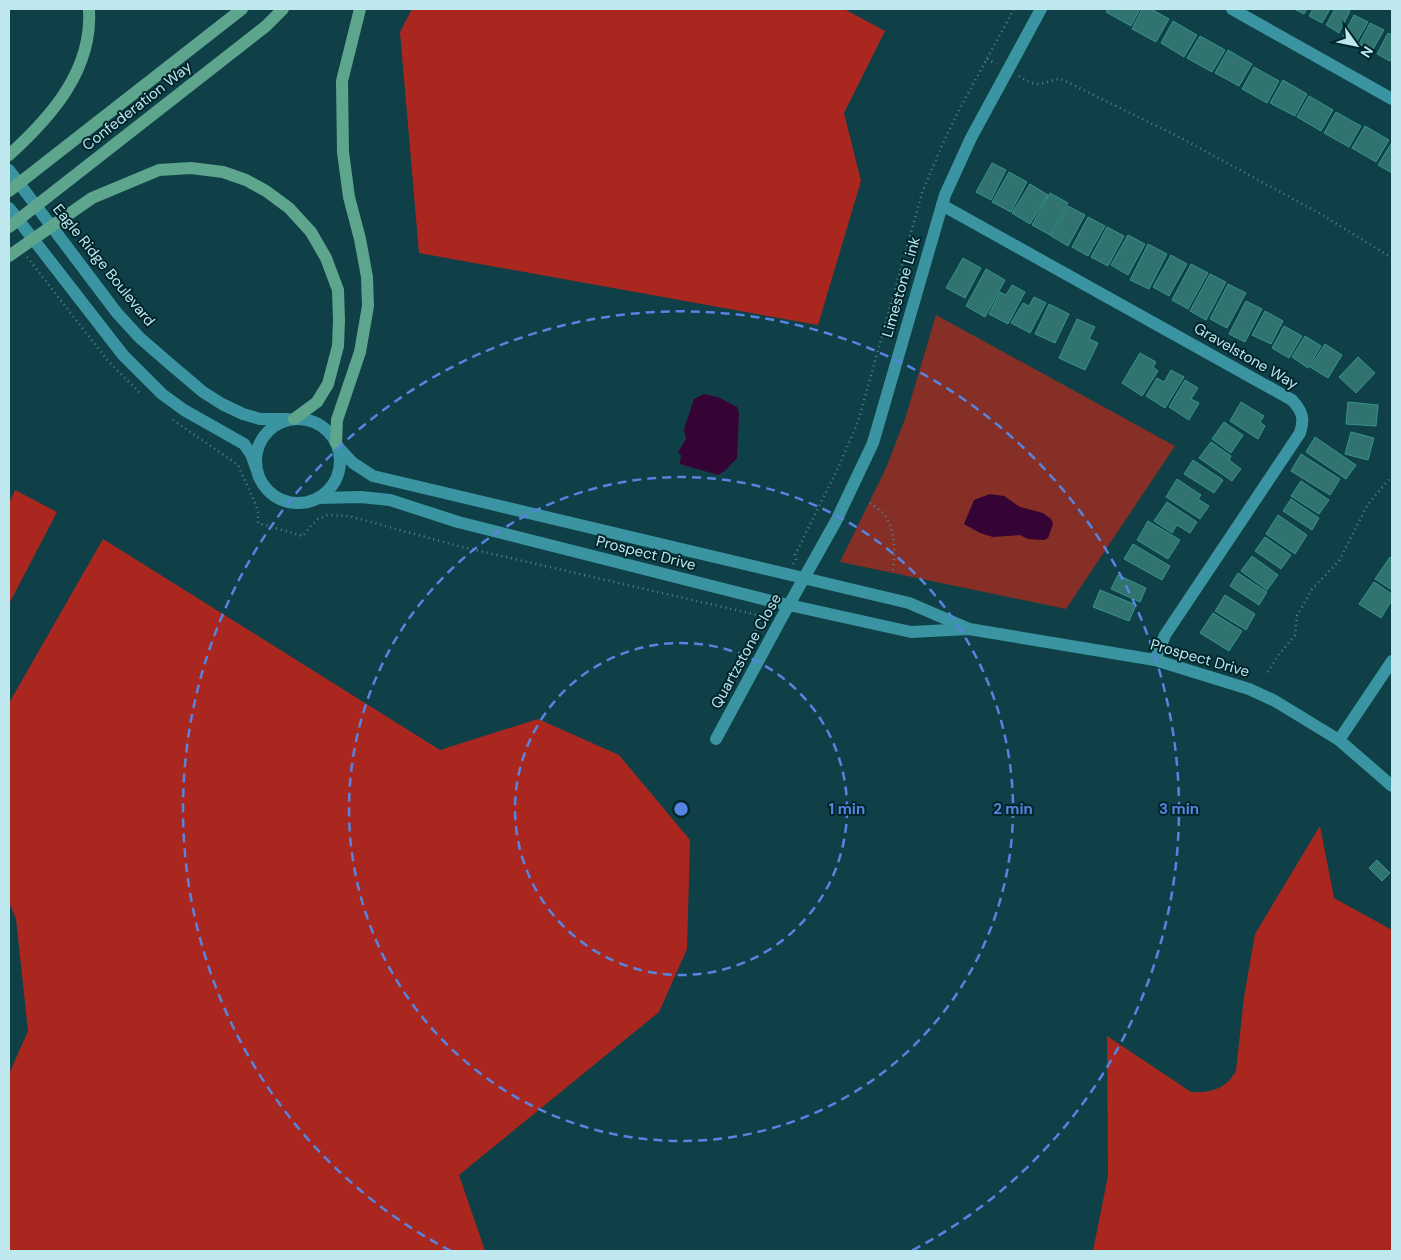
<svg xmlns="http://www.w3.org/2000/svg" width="1401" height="1260" font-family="'DM Sans',sans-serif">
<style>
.green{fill:#862f26}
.forest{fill:#aa271f}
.water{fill:#360335}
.building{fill:#31736e;stroke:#38938d}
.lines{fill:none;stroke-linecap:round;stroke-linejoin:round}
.path{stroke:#55838a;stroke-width:2.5;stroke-dasharray:1 4;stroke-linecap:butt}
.minor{stroke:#3a94a1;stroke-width:12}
.major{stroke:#5ea58d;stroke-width:12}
.ring{fill:none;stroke:#5684e0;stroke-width:2.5;stroke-dasharray:9 6}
.labels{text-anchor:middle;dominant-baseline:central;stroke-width:4;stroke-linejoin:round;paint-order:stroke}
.street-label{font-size:15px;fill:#bfe7ee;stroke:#00262b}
.centre{fill:#5684e0;stroke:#00262b;stroke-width:2.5}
.ring-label{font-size:15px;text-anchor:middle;font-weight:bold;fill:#5684e0;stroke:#00262b;stroke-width:4;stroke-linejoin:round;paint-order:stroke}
</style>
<rect width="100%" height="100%" fill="#0f4047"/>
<polygon class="green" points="936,315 1175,446 1066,609 840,562 886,468 905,419"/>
<g class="forest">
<polygon points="412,9 844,9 885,31 844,113 861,181 818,325 419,253 400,32"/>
<polygon points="15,490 57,512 9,604 9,503"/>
<polygon points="103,539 440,750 538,719 619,755 690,840 687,949 659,1012 459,1175 485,1251 9,1251 9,1074 28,1031 16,919 9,902 9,703"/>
<path d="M1320,826l14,72 58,32v321h-299l15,-75 -1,-140 84,56c20,1 35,-3 45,-21l8,-74 11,-63z"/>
</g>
<g class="water">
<polygon points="704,394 718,397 737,407 739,413 737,458 725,471 718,475 680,464 681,455 678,452 686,439 684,429 694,399"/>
<polygon points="990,494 1004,496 1020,507 1043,513 1051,519 1053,524 1048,538 1044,540 1028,539 1020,535 993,537 980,533 964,524 974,500"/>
</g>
<g class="building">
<polygon points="1108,9 1140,9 1131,26 1106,12"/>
<polygon points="1142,9 1151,9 1169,19 1156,42 1132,29"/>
<polygon points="1294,9 1307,9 1304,14"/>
<polygon points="1313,9 1330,9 1322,23 1309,16"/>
<polygon points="1335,9 1346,9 1350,11 1339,33 1326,25"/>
<polygon points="1354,15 1368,22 1356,43 1343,36"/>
<polygon points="1173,21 1197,35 1184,57 1161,43"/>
<polygon points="1370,23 1384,30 1372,51 1359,44"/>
<polygon points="1388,33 1392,35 1392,57 1390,61 1377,54"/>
<polygon points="1200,36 1225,50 1212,72 1187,58"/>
<polygon points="1228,50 1252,64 1239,86 1215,73"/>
<polygon points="1254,67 1279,81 1267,103 1242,89"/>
<polygon points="1283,80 1307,94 1295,116 1270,103"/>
<polygon points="1309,96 1333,110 1321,131 1297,117"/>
<polygon points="1336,112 1361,126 1349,147 1324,133"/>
<polygon points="1365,126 1389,140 1376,162 1352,148"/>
<polygon points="1392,142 1392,173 1378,165"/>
<polygon points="992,163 1006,170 991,200 976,192"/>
<polygon points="1009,172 1027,182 1011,212 992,202"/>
<polygon points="1030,184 1048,195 1030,224 1012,213"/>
<polygon points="1050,193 1068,203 1050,235 1032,225"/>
<polygon points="1068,206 1085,215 1068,246 1051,236"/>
<polygon points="1088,217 1105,226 1088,256 1072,247"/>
<polygon points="1107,227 1124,236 1108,266 1091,257"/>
<polygon points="1128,235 1145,244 1128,275 1111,265"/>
<polygon points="1148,244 1167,254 1149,289 1130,280"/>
<polygon points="1171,255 1187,264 1169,296 1153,287"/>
<polygon points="963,258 981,268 965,298 946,288"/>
<polygon points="1191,264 1208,273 1188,309 1172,300"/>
<polygon points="986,269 1005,280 985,317 966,306"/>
<polygon points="1210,274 1226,282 1206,320 1190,311"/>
<polygon points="1228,284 1246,293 1227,328 1210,319"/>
<polygon points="1012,285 1025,292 1008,324 989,314 1000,292 1006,295"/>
<polygon points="1034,297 1046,303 1030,333 1011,323 1023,303 1029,306"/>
<polygon points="1246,301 1262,309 1245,342 1229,334"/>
<polygon points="1049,304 1069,314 1055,343 1035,334"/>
<polygon points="1265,311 1283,321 1271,344 1252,335"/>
<polygon points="1077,319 1095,327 1089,339 1098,343 1085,370 1059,358"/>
<polygon points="1284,326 1302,336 1289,358 1272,348"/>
<polygon points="1305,336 1321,346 1308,368 1292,357"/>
<polygon points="1325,344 1342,355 1328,378 1310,367"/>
<polygon points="1140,353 1156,362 1153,367 1158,371 1142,396 1122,383"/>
<polygon points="1358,357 1375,373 1356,393 1339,377"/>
<polygon points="1171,370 1184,377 1165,408 1146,396 1157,378 1164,382"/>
<polygon points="1185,380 1198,388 1191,399 1199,403 1189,420 1169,407"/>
<polygon points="1241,402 1264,416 1260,422 1265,426 1258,439 1230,421"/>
<polygon points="1348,402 1378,405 1376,426 1346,424"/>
<polygon points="1224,422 1243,435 1231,453 1212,439"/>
<polygon points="1351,432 1374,438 1368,460 1345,454"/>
<polygon points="1315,437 1356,465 1346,479 1306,452"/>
<polygon points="1211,442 1231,456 1229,460 1241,469 1232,481 1199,458"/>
<polygon points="1301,454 1340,479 1330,495 1291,471"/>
<polygon points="1193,460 1223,480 1214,493 1184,474"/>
<polygon points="1177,479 1201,495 1198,499 1209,506 1200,519 1166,497"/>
<polygon points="1301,481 1329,500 1319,514 1291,496"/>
<polygon points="1291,499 1319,518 1312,530 1283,511"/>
<polygon points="1167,502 1197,522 1190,533 1177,525 1172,533 1154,521"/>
<polygon points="1278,515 1307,535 1295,554 1266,534"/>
<polygon points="1148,521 1180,540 1168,559 1137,540"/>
<polygon points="1265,537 1291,555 1281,569 1255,551"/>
<polygon points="1133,544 1170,566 1162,580 1124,559"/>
<polygon points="1252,556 1278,575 1267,590 1241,571"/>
<polygon points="1390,557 1392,559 1392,590 1375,579"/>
<polygon points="1238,573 1267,592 1259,605 1230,586"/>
<polygon points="1118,575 1146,588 1140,602 1111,589"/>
<polygon points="1374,582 1392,594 1392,600 1381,618 1359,604"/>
<polygon points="1100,590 1136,605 1129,621 1093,607"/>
<polygon points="1225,595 1255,614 1246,630 1215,611"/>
<polygon points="1213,613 1242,631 1229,651 1200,633"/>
<polygon points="1377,860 1390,873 1382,881 1369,868"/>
</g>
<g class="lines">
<g class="path">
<polyline points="987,59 996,64"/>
<path d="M1019,76c6,4 13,8 20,8 8,-1 14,-5 22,-5l120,59 138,75 73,45"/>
<polyline points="27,257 108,361 140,393"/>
<polyline points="173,420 238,465 256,505 258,512 258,523 303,536 309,528 318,519 328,515 349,516 458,546 762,616"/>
<path d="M870,503c4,3 9,6 13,10 13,15 13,43 9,61"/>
<polyline points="793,564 796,560 795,555 839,466 858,422 922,193 943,143 958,112 1014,9"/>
<polyline points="741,663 765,612"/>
<polyline points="1268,672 1277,657 1295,635 1297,616 1312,589 1339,561 1368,504 1392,476"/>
</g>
<g class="minor">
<polyline points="1232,9 1392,99"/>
<polyline points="9,170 117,313 140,338 170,364 203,392 222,404 243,414 260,419 288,419"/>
<path d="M942,205l350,195c10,11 13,18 8,33l-135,202 -10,25"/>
<polyline points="9,208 123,355 162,394 184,410 244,444 251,454 256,468"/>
<circle cx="298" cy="461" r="42"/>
<polyline points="338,447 353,463 373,476 909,603 967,628"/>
<polyline points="318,498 361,497 390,500 458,522 771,601 911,632 969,629 1155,660 1249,689 1275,701 1339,740 1392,786"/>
<polyline points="716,739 781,619 836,521 873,443 945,195 971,138 1041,9"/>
<polyline points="1339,740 1392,661"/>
</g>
<g class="major">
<path d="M9,155c42,-38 84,-85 80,-146"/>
<polyline points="9,191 242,9"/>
<polyline points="9,227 266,26 283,9"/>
<polyline points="9,256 92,198 159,170 191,168 223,172 246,180 266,191 289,208 311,232 326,258 338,290 339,320 338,346 328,384 317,402 294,419"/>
<polyline points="336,443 337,420 360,352 368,306 367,277 360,239 349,197 343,152 342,81 360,9"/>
</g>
</g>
<g class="ring">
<circle cx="681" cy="809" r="166"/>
<circle cx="681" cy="809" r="332"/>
<path d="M451 1251A498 498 0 1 1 911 1251"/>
</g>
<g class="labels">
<g class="street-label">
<text transform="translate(137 106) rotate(-38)">Confederation Way</text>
<text transform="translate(104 265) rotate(51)">Eagle Ridge Boulevard</text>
<text transform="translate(901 287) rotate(-74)">Limestone Link</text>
<text transform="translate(1246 356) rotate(30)">Gravelstone Way</text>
<text transform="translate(646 553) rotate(14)">Prospect Drive</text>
<text transform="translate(746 651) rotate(-61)">Quartzstone Close</text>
<text transform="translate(1200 658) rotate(16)">Prospect Drive</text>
</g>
</g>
<circle cx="681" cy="809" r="8" class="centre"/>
<g class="ring-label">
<text x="847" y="814">1 min</text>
<text x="1013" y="814">2 min</text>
<text x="1179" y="814">3 min</text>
</g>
<rect width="1401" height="1260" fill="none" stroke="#bfe7ee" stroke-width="20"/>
<g transform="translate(1356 45) rotate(123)" stroke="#00262b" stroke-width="4" paint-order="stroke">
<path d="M0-4L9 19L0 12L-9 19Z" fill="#bfe7ee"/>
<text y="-8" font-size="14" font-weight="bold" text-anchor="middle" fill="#bfe7ee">N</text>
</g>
</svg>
